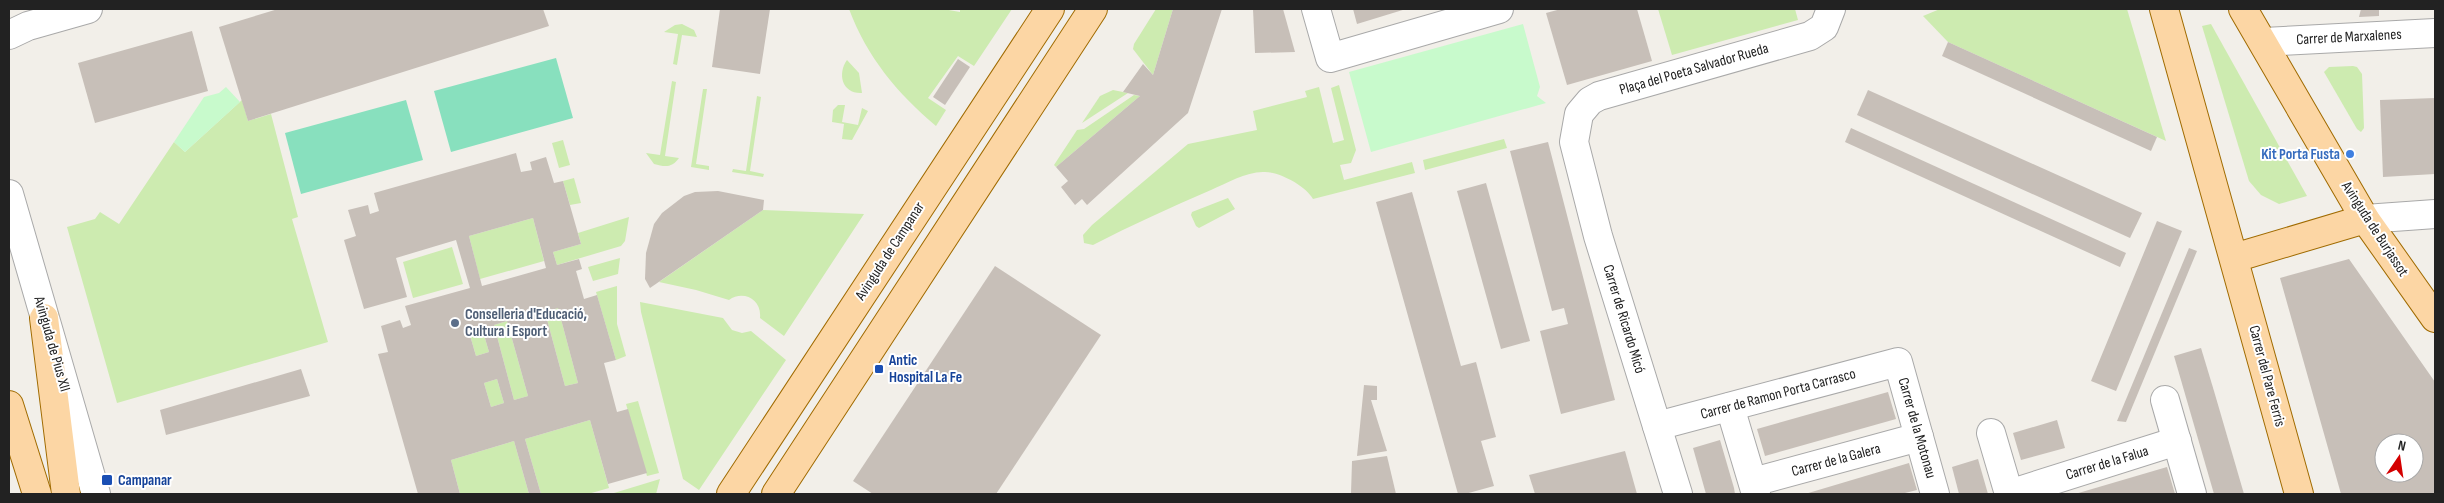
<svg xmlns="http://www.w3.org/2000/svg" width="2444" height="503" font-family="'Sofia Sans Condensed',sans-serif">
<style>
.grass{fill:#cdebb0}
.park{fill:#c8facc}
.pitch{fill:#88e0be}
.building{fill:#c7bfb8;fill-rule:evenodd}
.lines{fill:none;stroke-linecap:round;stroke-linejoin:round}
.minor-casing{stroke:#a9a9a9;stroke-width:30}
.major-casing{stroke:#a06b00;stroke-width:30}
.minor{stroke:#fff;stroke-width:28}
.major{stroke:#fcd6a4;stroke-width:28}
.shop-dot{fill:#3f7fe0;stroke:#fff;stroke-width:2}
.service-dot{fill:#5c6f8a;stroke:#fff;stroke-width:2}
.transit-dot{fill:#1a4fb4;stroke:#fff;stroke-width:2}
.labels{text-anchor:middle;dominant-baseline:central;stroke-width:4;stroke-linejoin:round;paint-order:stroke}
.street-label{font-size:15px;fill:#222;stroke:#fff}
.shop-label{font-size:15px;font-weight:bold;fill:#366cbe;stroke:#fff;text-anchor:end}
.service-label{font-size:15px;font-weight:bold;fill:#4e5e75;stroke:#fff;text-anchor:start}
.transit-label{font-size:15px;font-weight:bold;fill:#164399;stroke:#fff;text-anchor:start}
</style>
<rect width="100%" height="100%" fill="#f2efe9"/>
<g class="grass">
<path d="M849,9h94l17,3v-3h52l-38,57 -16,-10 -30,42 18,12 -10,16c-39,-33 -69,-69 -87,-117z"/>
<polygon points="1156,9 1173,9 1153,75 1133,49 1134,44"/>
<polygon points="1658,9 1795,9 1798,20 1672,55"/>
<polygon points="1940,9 2127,9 2166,141 1948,42 1923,16"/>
<polygon points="682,24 694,30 697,37 682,35 677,65 673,64 678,34 664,32 675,25"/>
<polygon points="2211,24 2307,196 2279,204 2261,195 2249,181 2202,26"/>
<path d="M847,60l12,13 3,20c-20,1 -25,-19 -15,-33z"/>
<polygon points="2353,66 2357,67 2362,74 2364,128 2361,132 2357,129 2324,72 2329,67"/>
<path d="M672,81l4,1 -11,74 14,2c-7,10 -14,9 -25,6l-8,-11 14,2z"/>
<path d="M1339,85l17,65 -5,13 -11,2 4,15 68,-18 3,11 -102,26c-7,-13 -33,-27 -48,-27 -18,-1 -38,11 -54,18 -40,17 -79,35 -118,55l-9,-2 -1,-8 9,-10 96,-81 69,-14 -4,-19 54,-14 -2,-6 14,-4 14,56 11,-3 -13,-52z"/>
<polygon points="703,89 707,89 696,164 709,166 709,170 691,167"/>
<polygon points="1113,90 1128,93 1082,123 1100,96"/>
<polygon points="1134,95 1140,96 1056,167 1054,165 1077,130 1084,129"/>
<polygon points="757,96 761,97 750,171 764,174 763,177 732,172 733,169 746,171"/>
<polygon points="242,100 248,121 271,114 298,217 292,219 328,342 117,403 67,227 95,219 100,212 119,224 174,142 185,152"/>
<polygon points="838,105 845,105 842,122 858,125 862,108 868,111 852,140 842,139 844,124 832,122 833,110"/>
<polygon points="1504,139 1507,148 1425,170 1423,160"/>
<polygon points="563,140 570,165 559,168 552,143"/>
<polygon points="574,178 581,203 570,205 563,181"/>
<polygon points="1228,198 1235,209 1199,228 1196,226 1191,215 1192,212"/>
<path d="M763,210l101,4 -80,122 -24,-18c2,-19 -17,-28 -31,-18l-33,-10 -37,-8z"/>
<polygon points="629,217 625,241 621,246 557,265 553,252 581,244 578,233"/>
<polygon points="533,218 544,261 480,279 469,236"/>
<polygon points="452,247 463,284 413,298 403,262"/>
<polygon points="620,258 618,274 593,281 588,267"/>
<polygon points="617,286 617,324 626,356 616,360 596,292"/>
<polygon points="640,302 723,318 732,330 742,333 751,331 786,360 699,490 683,479 641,312"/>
<polygon points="558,308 578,383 565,386 545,312"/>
<polygon points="507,321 528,396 514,400 494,325"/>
<polygon points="482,328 489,352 476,356 469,332"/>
<polygon points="497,379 504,403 491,407 484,383"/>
<polygon points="638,401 659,473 647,476 626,404"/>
<polygon points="590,420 609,488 588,494 541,494 525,439"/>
<polygon points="514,441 529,494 460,494 451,460"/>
<polygon points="660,479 656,494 615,494 614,493"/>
</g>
<g class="park">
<polygon points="1523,24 1540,87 1537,96 1546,103 1371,152 1349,72"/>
<polygon points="226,87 240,102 185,152 174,142 204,97 219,93"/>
</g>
<g class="pitch">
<polygon points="556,58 573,118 451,152 434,91"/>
<polygon points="406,100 423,160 301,194 285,133"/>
</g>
<g class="building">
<polygon points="278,9 543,9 549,26 248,121 219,27"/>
<polygon points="720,9 770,9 760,74 712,67"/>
<polygon points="1173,9 1222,9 1188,113 1087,205 1082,199 1075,205 1061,187 1068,181 1056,167 1140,96 1123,92 1143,64 1153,75"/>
<polygon points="1253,9 1283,9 1295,52 1255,53"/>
<polygon points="1353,9 1406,9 1357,24"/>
<polygon points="1561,9 1637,9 1652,61 1567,85 1546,13"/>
<polygon points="2361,9 2379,9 2379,16 2359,17"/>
<polygon points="192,31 208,91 95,123 78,63"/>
<polygon points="1948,42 2157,137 2151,151 1942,56"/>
<polygon points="958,59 970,67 945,105 933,97"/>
<polygon points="1868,90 2142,213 2130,238 1857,115"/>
<polygon points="2435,98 2435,174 2383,177 2380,100"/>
<polygon points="1851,128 2126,253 2120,267 1845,142"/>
<polygon points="1548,142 1615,400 1561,414 1540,331 1568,324 1564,308 1552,311 1510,151"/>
<path d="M516,153l5,19 11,-2 -2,-8 16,-5 8,26 9,-2 18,63 -28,8 4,13 22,-6 3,10 -6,2 8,28 13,-4 19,65 -12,3 13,49 11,-3 19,64 -39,11 -18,-64 -65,19 16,55h-12l-15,-53 -63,19 9,34h-42l-40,-140 10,-2 -7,-26 19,-6 3,8 8,-3 -6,-19 65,-18 -14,-48 -60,18 11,39 -43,12 -20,-69 12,-4 -8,-26 20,-5 2,9 9,-3 -5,-18zM533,218l13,50 -64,18 -13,-50zM558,308l20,75 -13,3 -20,-74zM507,321l21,75 -14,4 -20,-75zM482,328l7,24 -13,4 -7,-24zM497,379l7,24 -13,4 -7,-24z"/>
<polygon points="1486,183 1530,341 1501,349 1457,191"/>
<polygon points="718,191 764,200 763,210 650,288 645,279 646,253 654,224 662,213 684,196 695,192"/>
<polygon points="1412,192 1461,366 1476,362 1496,437 1481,441 1494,486 1465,494 1458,494 1376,202"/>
<polygon points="2157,221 2182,231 2116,391 2091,381"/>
<polygon points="2189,248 2197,251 2126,422 2117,421"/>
<path d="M2349,259l86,123v112h-94l-61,-216zM2384,443h30v30h-30z"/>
<polygon points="995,266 1101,335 996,494 873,494 853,481"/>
<polygon points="2201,348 2214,391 2244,494 2214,494 2174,356"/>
<polygon points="301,369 310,396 166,435 160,410"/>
<polygon points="1364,385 1377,386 1377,400 1371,400 1387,451 1357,456"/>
<polygon points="1888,392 1896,419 1765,456 1757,429"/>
<polygon points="2057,420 2065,448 2021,460 2013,433"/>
<polygon points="1720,440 1734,488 1735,494 1706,494 1693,448"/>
<polygon points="1625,451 1637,494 1535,494 1529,475"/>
<polygon points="1387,456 1396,494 1351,494 1352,461"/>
<polygon points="1978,459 1988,494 1959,494 1952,467"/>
<polygon points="1909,463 1917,490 1901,494 1805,494"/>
<polygon points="2167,467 2175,494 2075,494"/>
</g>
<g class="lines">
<g class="minor-casing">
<g id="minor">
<polyline points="1316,9 1330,58 1499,9"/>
<polyline points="9,35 28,26 88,9"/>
<polyline points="2264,42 2435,33"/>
<polyline points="9,194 96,494"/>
<polyline points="2365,219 2435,214"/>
<polyline points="2165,400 2192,494"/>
<polyline points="1730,407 1756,494"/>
<polyline points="1657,426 1898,362 1935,494"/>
<polyline points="1991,433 2009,494"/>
<polyline points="1753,482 1919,437"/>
<polyline points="1678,494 1598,236 1574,142 1579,114 1590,101 1599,96 1810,36 1824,27 1831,9"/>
<polyline points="2009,494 2177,441"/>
</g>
</g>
<g class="major-casing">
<g id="major">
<polyline points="2164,9 2299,494"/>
<polyline points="2243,9 2365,219 2435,318"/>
<polyline points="2234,258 2365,219"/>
<polyline points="44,318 66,494"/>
<polyline points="9,405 37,494"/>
<polyline points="731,494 1050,9"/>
<polyline points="776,494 1093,9"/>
</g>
</g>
<use href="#minor" class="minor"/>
<use href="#major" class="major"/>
</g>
<circle class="shop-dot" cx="2350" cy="154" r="5"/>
<circle class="service-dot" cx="455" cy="323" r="5"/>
<g class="transit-dot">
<rect x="874" y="364" width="10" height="10" rx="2.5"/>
<rect x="101" y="474" width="12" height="12" rx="2.5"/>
</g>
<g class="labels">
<g class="street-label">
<text transform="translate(2349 37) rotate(-3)">Carrer de Marxalenes</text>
<text transform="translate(1694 69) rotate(-16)">Plaça del Poeta Salvador Rueda</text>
<text transform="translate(2375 229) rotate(57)">Avinguda de Burjassot</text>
<text transform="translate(890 251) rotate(-57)">Avinguda de Campanar</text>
<text transform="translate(1624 319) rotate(73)">Carrer de Ricardo Micó</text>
<text transform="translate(52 344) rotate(74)">Avinguda de Pius XII</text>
<text transform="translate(2267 376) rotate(75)">Carrer del Pare Ferris</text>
<text transform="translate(1778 394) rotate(-15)">Carrer de Ramon Porta Carrasco</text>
<text transform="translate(1917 428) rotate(74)">Carrer de la Motonau</text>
<text transform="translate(1836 460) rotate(-15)">Carrer de la Galera</text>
<text transform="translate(2107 463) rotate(-17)">Carrer de la Falua</text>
</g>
<g class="shop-label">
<text x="2340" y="154">Kit Porta Fusta</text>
</g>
<g class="service-label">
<text x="465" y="314">Conselleria d'Educació,<tspan x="465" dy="17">Cultura i Esport</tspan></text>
</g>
<g class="transit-label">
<text x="889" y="360">Antic<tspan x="889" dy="17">Hospital La Fe</tspan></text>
<text x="118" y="480">Campanar</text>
</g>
</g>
<rect width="2444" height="503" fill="none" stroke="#222222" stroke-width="20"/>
<g transform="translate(2399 458) rotate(13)"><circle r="24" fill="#ffffff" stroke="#a7a7a7"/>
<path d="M0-4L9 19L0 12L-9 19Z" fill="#d40000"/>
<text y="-8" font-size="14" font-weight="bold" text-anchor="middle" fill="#222222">N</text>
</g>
</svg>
